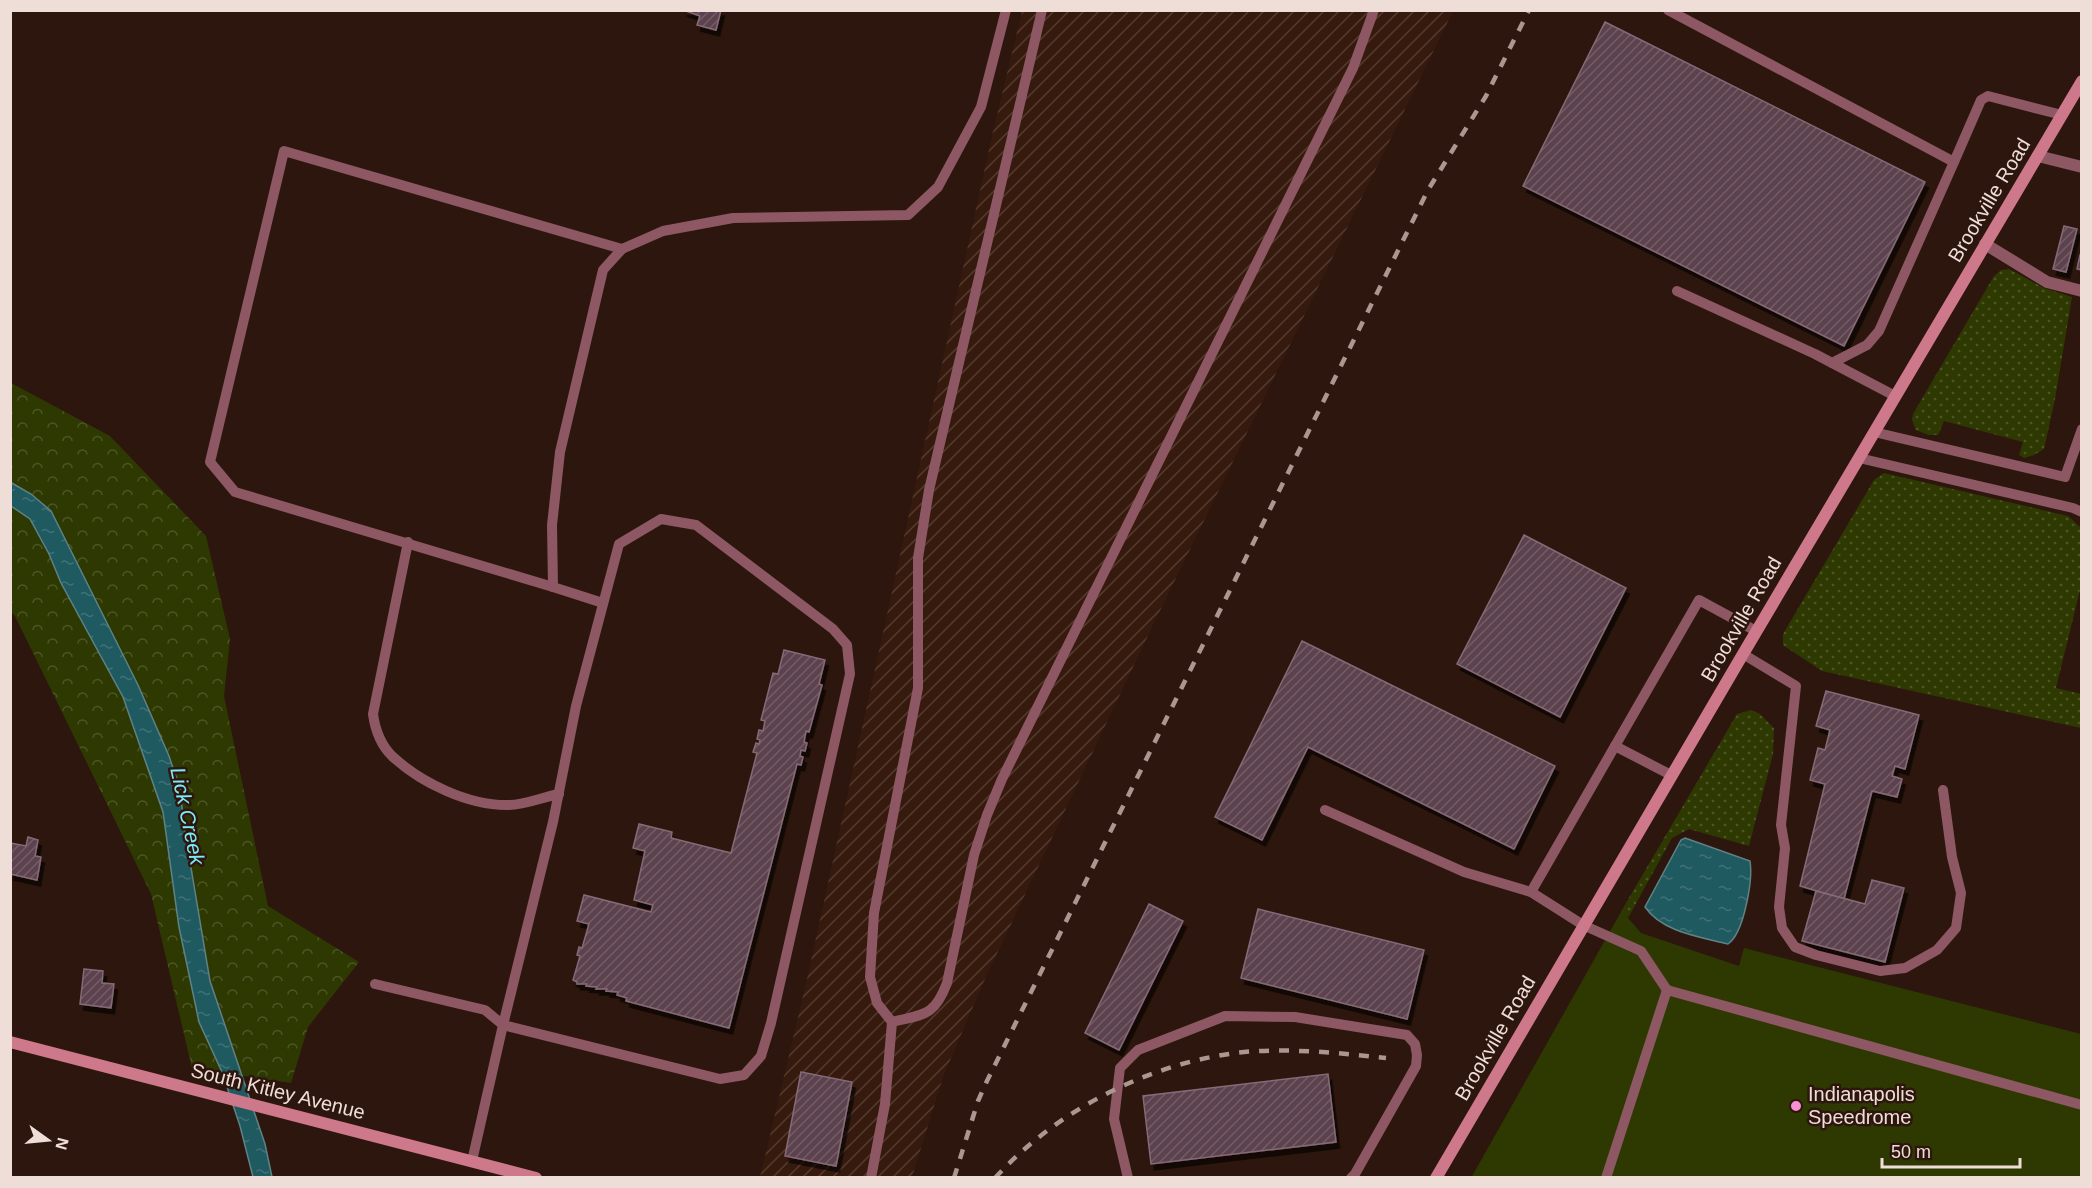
<svg xmlns="http://www.w3.org/2000/svg" width="2092" height="1188" font-family="Arial,sans-serif">
<style>
.industrial{fill:url(#industrial-furrows)}
.grass{fill:url(#grass-dots)}
.forest{fill:url(#forest-crowns)}
.pitch{fill:#2e3902}
.water{fill:url(#water-ripples);stroke:#5e8285;stroke-width:1.5}
.building{fill:url(#building-hatch);stroke:#866a77;stroke-width:1.5;filter:url(#shadow)}
.lines{fill:none;stroke-linecap:round;stroke-linejoin:round}
.lane{stroke:#8d5863;stroke-width:10}
.street{stroke:#8d5863;stroke-width:12}
.secondary{stroke:#ce788b;stroke-width:12}
.rail{stroke:#aa9790;stroke-width:4.5;stroke-dasharray:10 10;stroke-linecap:butt}
.poi-dot{fill:#f690d0;stroke:#2d160d;stroke-width:2}
.labels{text-anchor:middle;dominant-baseline:central;stroke-width:5;stroke-linejoin:round;paint-order:stroke}
.street-label{font-size:20px;fill:#efded8;stroke:#2d160d}
.poi-label{font-size:20px;fill:#efded8;stroke:#2d160d;text-anchor:start}
.water-label{font-size:21px;font-style:italic;fill:#7cecfa;stroke:#2d160d}
</style>
<defs>
<pattern id="industrial-furrows" width="10" height="10" patternUnits="userSpaceOnUse" patternTransform="scale(1.5)"><rect width="10" height="10" fill="#371a0e"/><path d="M-1 1l2-2M0 10L10 0M9 11l2-2" fill="none" stroke="#543b30"/></pattern>
<pattern id="grass-dots" width="8" height="8" patternUnits="userSpaceOnUse" patternTransform="scale(1.5)"><rect width="8" height="8" fill="#2e3902"/><path d="M2 2h.1M6 6h.1" fill="none" stroke="#4d5526" stroke-width="1.8" stroke-linecap="round"/></pattern>
<pattern id="forest-crowns" width="20" height="18" patternUnits="userSpaceOnUse" patternTransform="scale(1.5)"><rect width="20" height="18" fill="#2e3902"/><path d="M2 6a3 3 0 1 1 6 0M12 15a3 3 0 1 1 6 0" fill="none" stroke="#4d5526"/></pattern>
<pattern id="water-ripples" width="26" height="14" patternUnits="userSpaceOnUse" patternTransform="scale(1.5)"><rect width="26" height="14" fill="#205a61"/><path d="M2 4q2-2 4 0t4 0M15 11q2-2 4 0t4 0" fill="none" stroke="#417177"/></pattern>
<pattern id="building-hatch" width="6" height="6" patternUnits="userSpaceOnUse" patternTransform="scale(1.5)"><rect width="6" height="6" fill="#5b424e"/><path d="M-1 1l2-2M0 6l6-6M5 7l2-2" fill="none" stroke="#735d67"/></pattern>
<filter id="shadow"><feDropShadow dx="3.5" dy="6" stdDeviation="0" flood-color="#0009"/></filter>
</defs>
<rect width="100%" height="100%" fill="#2d160d"/>
<polygon class="industrial" points="1022,11 1453,11 1154,623 984,981 943,1077 912,1177 760,1178 807,979 992,136"/>
<g class="grass">
<polygon points="2009,269 2044,288 2072,297 2055,399 2044,449 2034,455 2024,458 2019,455 2023,442 1944,421 1938,435 1928,435 1916,430 1912,420 1913,414 1994,276 2001,270"/>
<polygon points="1884,473 2068,516 2081,528 2081,586 2056,688 2081,694 2081,728 1822,671 1783,645 1783,634 1874,480"/>
<polygon points="1751,710 1760,714 1774,728 1773,754 1749,846 1689,829 1672,838 1628,918 1626,903 1737,714"/>
</g>
<polygon class="forest" points="11,383 110,436 206,536 230,639 224,696 268,906 359,962 308,1027 291,1083 192,1068 151,894 15,616 11,612"/>
<polygon class="pitch" points="1626,903 1628,918 1641,933 1739,966 1744,948 2081,1034 2081,1177 1471,1178"/>
<g class="water">
<polygon points="10,482 31,494 51,511 138,685 169,756 180,789 184,826 210,981 265,1144 272,1177 253,1177 240,1126 222,1072 199,1022 179,927 163,812 123,697 61,583 49,554 30,519 11,506"/>
<path d="M1685,838l65,23c3,19 -6,72 -22,83 -28,-7 -66,-12 -83,-37l36,-67z"/>
</g>
<g class="building">
<polygon points="683,10 721,10 716,30 697,25 700,16"/>
<polygon points="1605,22 1925,182 1844,346 1523,186"/>
<polygon points="2064,226 2077,229 2066,272 2053,269"/>
<polygon points="2080,255 2082,256 2082,270 2077,269"/>
<polygon points="1524,535 1626,588 1560,717 1457,664"/>
<polygon points="1302,641 1555,766 1514,849 1308,747 1262,840 1215,817"/>
<polygon points="784,650 825,660 819,684 822,685 809,732 806,731 804,742 807,743 805,751 801,750 800,756 803,757 801,765 797,764 729,1028 626,1001 627,998 617,995 618,992 606,991 607,989 596,989 597,987 586,986 587,984 577,984 577,982 573,980 580,956 577,955 579,947 582,948 589,924 577,921 584,895 651,912 653,905 634,900 645,851 633,848 639,824 672,832 671,838 731,853 757,753 753,752 756,743 759,744 760,740 757,739 759,730 763,731 765,721 761,720 773,673 778,674"/>
<polygon points="1826,691 1919,715 1905,769 1895,766 1892,776 1902,779 1897,797 1872,791 1844,899 1800,886 1825,784 1810,780 1818,748 1825,750 1830,730 1816,726"/>
<polygon points="28,837 38,840 35,856 41,857 37,880 10,874 10,843 26,846"/>
<polygon points="1872,880 1904,888 1885,962 1802,941 1816,891 1865,904"/>
<polygon points="1149,904 1183,921 1119,1050 1085,1033"/>
<polygon points="1258,909 1424,950 1407,1019 1241,978"/>
<polygon points="84,969 103,971 102,983 114,984 111,1008 80,1004"/>
<polygon points="801,1072 852,1082 836,1166 785,1156"/>
<polygon points="1328,1074 1336,1142 1151,1164 1143,1096"/>
</g>
<g class="lines">
<g class="lane">
<polyline points="1668,10 1954,162 1879,331 1867,345 1832,363"/>
<polyline points="1954,162 1981,100 1988,96 2062,115"/>
<polyline points="1677,291 1815,354 1895,396"/>
<polyline points="1874,432 2065,477 2082,429"/>
<polyline points="1859,458 2073,508 2082,512"/>
<path d="M408,542l-35,172c2,15 8,31 19,42 29,27 77,50 117,49 16,0 34,-8 50,-11"/>
<polyline points="553,587 235,492 210,462 284,151 622,249"/>
<polyline points="603,603 553,587 552,525 560,452 603,270 622,249 663,231 733,218 908,215 938,187 981,107 1006,10"/>
<polyline points="1743,654 1796,686 1781,825 1785,848 1779,907 1782,928 1795,947 1816,955 1880,971 1905,968 1937,950 1956,928 1961,893 1952,857 1943,790"/>
<polyline points="1615,746 1671,775"/>
<polyline points="1325,810 1464,872 1531,892"/>
<polyline points="375,984 485,1010 503,1025 553,822 576,706 619,544 661,519 696,525 833,629 847,645 850,674 771,1023 761,1056 744,1075 720,1079 503,1025 472,1161"/>
<polyline points="1667,990 1641,951 1583,925 1531,892 1699,600 1756,631"/>
<path d="M892,1022c32,-8 42,-5 55,-39l27,-128 13,-40 15,-36 351,-711 21,-58"/>
<polyline points="871,1178 885,1104 892,1022 877,1003 870,977 874,913 918,688 918,558 929,490 1042,10"/>
<polyline points="1128,1178 1114,1119 1120,1068 1138,1050 1225,1016 1295,1017 1407,1035 1415,1044 1417,1055 1416,1066 1355,1174 1351,1178"/>
<polyline points="1606,1178 1667,990 2082,1105"/>
</g>
<g class="street">
<polyline points="2038,156 2082,167"/>
<polyline points="1985,244 2047,282 2082,291"/>
</g>
<g class="secondary">
<polyline points="10,1042 536,1178"/>
<polyline points="1436,1178 1743,654 2082,81"/>
</g>
<g class="rail">
<polyline points="954,1178 978,1101 986,1083 1428,190 1486,96 1529,10"/>
<path d="M995,1178c63,-69 156,-116 249,-126 47,-4 95,1 142,6"/>
</g>
</g>
<circle class="poi-dot" cx="1796" cy="1106" r="6"/>
<g class="labels">
<g class="street-label">
<text transform="translate(1989 200) rotate(-59)">Brookville Road</text>
<text transform="translate(1741 619) rotate(-60)">Brookville Road</text>
<text transform="translate(1495 1038) rotate(-60)">Brookville Road</text>
<text transform="translate(278 1091) rotate(14)">South Kitley Avenue</text>
</g>
<g class="poi-label">
<text x="1808" y="1094">Indianapolis<tspan x="1808" dy="23">Speedrome</tspan></text>
</g>
<g class="water-label">
<text transform="translate(188 816) rotate(78)">Lick Creek</text>
</g>
</g>
<rect width="2092" height="1188" fill="none" stroke="#efded8" stroke-width="24"/>
<g transform="translate(48 1140) rotate(105)" stroke="#2d160d" stroke-width="4.5" paint-order="stroke">
<path d="M0-4.5L10 22L0 15L-10 22Z" fill="#efded8"/>
<text y="-9" font-size="16" font-weight="bold" text-anchor="middle" fill="#efded8">N</text>
</g>
<path d="M1882 1158v9h138v-9" fill="none" stroke="#efded8" stroke-width="3"/>
<text x="1891" y="1158" font-size="18" fill="#efded8" stroke="#2d160d" stroke-width="4.5" paint-order="stroke">50 m</text>
</svg>
